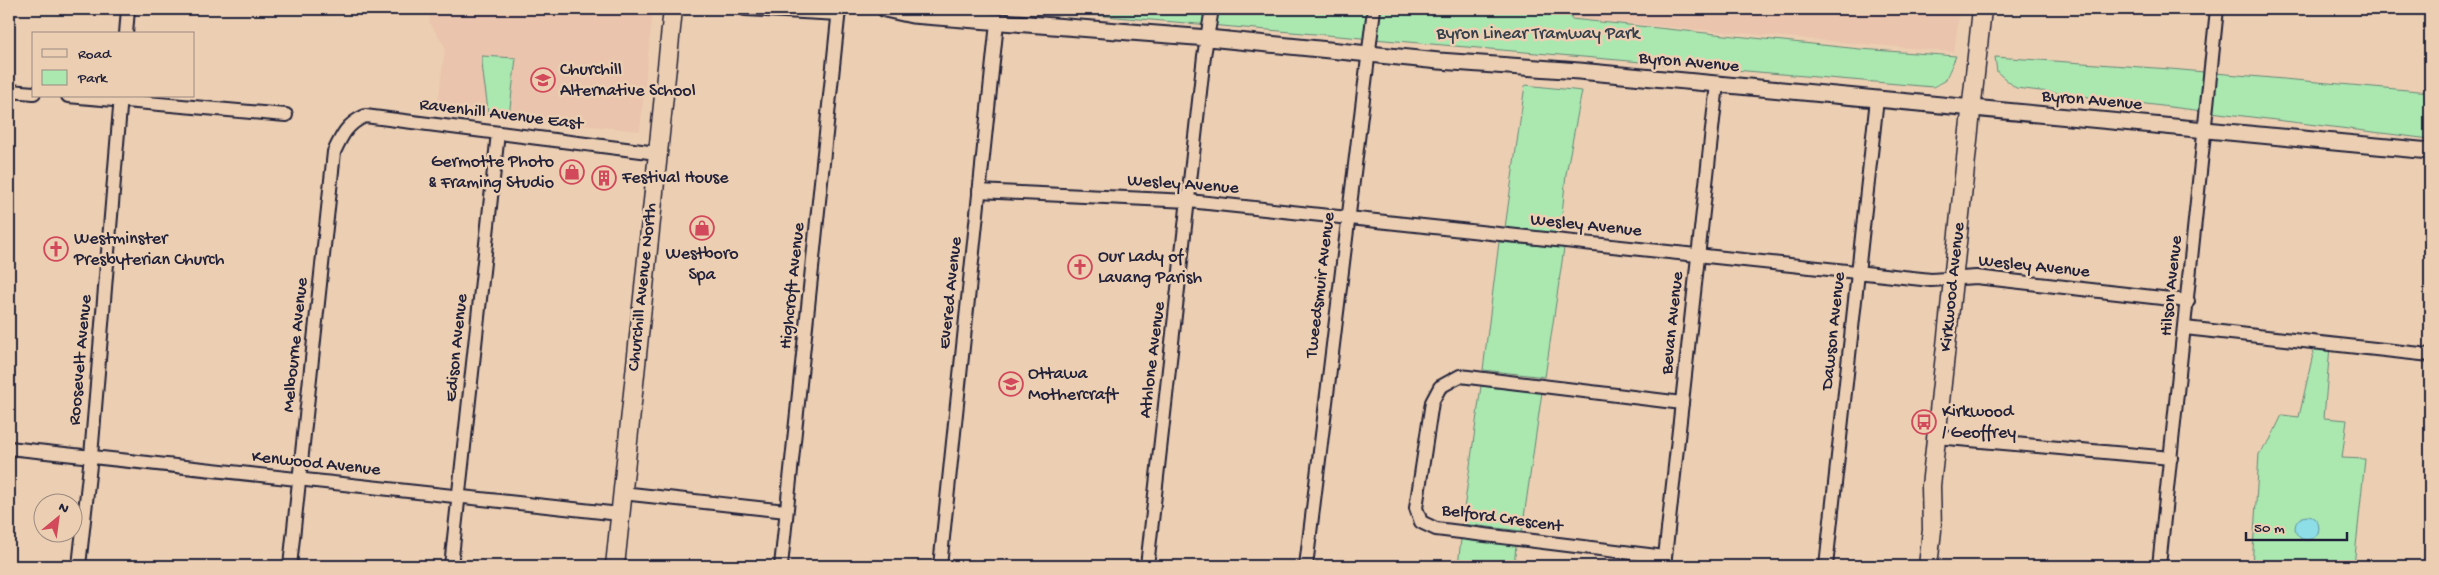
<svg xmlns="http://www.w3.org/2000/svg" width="2439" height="575" font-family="'Gochi Hand',sans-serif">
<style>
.built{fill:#eac4ad}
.green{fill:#aae8b0;stroke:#668576}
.water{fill:#8ddee7;stroke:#6293a2}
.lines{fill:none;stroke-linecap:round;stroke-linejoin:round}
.minor-casing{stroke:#22223b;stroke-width:16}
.tertiary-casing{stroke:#22223b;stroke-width:19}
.secondary-casing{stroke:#22223b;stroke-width:21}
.minor{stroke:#eccfb2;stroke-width:12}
.tertiary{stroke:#eccfb2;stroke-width:15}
.secondary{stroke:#eccfb2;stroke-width:18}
.labels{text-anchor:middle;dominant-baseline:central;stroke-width:5;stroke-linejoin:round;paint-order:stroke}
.park-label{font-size:18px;fill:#36404d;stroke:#eccfb2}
.street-label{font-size:18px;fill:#22223b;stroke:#eccfb2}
.poi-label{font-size:18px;fill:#22223b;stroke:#eccfb2;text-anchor:start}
</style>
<rect width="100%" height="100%" fill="#eccfb2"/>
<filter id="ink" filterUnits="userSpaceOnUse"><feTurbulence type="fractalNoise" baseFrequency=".02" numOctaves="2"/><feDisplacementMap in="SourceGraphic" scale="10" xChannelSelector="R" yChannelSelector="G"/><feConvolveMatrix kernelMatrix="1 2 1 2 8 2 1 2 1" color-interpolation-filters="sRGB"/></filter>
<g filter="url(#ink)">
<g class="built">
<polygon points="432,9 653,9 640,131 437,110 445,47 429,22"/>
<polygon points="1467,9 1960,9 1954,52"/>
</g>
<g class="green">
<polygon points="1023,9 1572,9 1571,19 1860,49 1956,56 1945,81 1933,87"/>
<path d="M482,56l34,2 -7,58 -21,-2c-1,-20 -6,-38 -6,-58z"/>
<polygon points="1995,57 2170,69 2430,92 2430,139 2016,88 1997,72"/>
<polygon points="1525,85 1582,91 1566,174 1560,234 1505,228"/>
<polygon points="1499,242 1564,248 1545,377 1483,370"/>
<polygon points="2315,345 2330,346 2324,418 2347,420 2342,458 2365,459 2354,566 2252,566 2259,454 2270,440 2282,415 2299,417"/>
<polygon points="1481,386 1542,392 1522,531 1462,524"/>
<polygon points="1461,539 1516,546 1514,566 1458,566"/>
</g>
<circle class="water" cx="2307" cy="528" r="12"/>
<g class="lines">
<g class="minor-casing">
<g id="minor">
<polyline points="745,9 839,14"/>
<polyline points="126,34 128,9"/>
<polyline points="9,91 34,93"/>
<polyline points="68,96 286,115"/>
<polyline points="979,191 1189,201 1931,280 1976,277 2188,301"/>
<polyline points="2185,328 2430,355"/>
<polyline points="1936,437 2171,458"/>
<polyline points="9,448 620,514"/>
<polyline points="622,493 786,511"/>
<polyline points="1665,557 1436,529 1421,522 1416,508 1432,402 1440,387 1460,376 1682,403"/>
<polyline points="79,566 91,456 121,96"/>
<path d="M290,566l44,-414c8,-17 13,-28 31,-36l292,37"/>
<polyline points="451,566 498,133"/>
<polyline points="781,566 839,9"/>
<polyline points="940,566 997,23"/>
<polyline points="1147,566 1204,56 1212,9"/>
<polyline points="1306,566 1374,9"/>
<polyline points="1664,566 1717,84"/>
<polyline points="1826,566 1877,99"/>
<polyline points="2159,566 2217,9"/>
</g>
</g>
<g class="tertiary-casing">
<polyline id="tertiary" points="885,9 912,15 1208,38 1439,61 1579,71 2430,151"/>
</g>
<g class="secondary-casing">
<g id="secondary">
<polyline points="615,566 673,9"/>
<polyline points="1928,566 1932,530 1931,486 1982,9"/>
</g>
</g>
<use href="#minor" class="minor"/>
<use href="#tertiary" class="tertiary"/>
<use href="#secondary" class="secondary"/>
</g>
</g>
<defs>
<g id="school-ring" transform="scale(1.25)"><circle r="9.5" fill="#eccfb2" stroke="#d1495b" stroke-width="1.5"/><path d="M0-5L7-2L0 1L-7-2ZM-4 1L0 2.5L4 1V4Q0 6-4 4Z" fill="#d1495b"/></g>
<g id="shop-ring" transform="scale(1.25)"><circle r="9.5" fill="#eccfb2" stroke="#d1495b" stroke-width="1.5"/><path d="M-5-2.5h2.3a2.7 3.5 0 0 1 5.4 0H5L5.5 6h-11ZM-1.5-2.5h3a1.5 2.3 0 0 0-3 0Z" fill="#d1495b"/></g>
<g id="building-ring" transform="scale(1.25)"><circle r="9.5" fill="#eccfb2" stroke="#d1495b" stroke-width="1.5"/><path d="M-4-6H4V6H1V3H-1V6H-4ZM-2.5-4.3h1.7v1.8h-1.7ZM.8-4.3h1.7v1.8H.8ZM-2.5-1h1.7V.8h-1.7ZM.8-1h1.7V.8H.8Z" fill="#d1495b"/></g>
<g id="church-ring" transform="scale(1.25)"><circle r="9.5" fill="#eccfb2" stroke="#d1495b" stroke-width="1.5"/><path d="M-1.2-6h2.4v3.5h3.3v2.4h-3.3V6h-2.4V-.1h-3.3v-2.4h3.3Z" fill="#d1495b"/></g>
<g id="bus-ring" transform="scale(1.25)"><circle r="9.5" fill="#eccfb2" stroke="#d1495b" stroke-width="1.5"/><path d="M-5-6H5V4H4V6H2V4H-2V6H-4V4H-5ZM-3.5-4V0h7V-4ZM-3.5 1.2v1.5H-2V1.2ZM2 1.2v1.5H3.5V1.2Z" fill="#d1495b"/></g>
</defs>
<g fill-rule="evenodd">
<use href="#school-ring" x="543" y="80"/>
<use href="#shop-ring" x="572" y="172"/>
<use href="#building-ring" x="604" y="178"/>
<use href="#shop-ring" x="702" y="228"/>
<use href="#church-ring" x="56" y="249"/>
<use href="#church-ring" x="1080" y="267"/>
<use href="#school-ring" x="1011" y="384"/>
<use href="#bus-ring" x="1924" y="422"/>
</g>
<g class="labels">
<g class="park-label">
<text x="1538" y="34">Byron Linear Tramway Park</text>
</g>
<g class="street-label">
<text transform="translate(1689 63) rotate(5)">Byron Avenue</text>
<text transform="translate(2092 101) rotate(5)">Byron Avenue</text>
<text transform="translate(501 115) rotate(7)">Ravenhill Avenue East</text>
<text transform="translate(1183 185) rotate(4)">Wesley Avenue</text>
<text transform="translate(1586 226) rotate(6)">Wesley Avenue</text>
<text transform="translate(2034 267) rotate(6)">Wesley Avenue</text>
<text transform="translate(1321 285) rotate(-83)">Tweedsmuir Avenue</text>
<text transform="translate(793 286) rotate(-84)">Highcroft Avenue</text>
<text transform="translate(2172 286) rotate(-84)">Hilson Avenue</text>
<text transform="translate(643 287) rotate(-84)">Churchill Avenue North</text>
<text transform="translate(1953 287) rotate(-84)">Kirkwood Avenue</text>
<text transform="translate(951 293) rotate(-84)">Evered Avenue</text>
<text transform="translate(1673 323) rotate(-84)">Bevan Avenue</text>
<text transform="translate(1834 331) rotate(-84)">Dawson Avenue</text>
<text transform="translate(296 345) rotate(-84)">Melbourne Avenue</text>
<text transform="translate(457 348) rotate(-84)">Edison Avenue</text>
<text transform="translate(81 360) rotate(-85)">Roosevelt Avenue</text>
<text transform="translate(1153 360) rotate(-83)">Athlone Avenue</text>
<text transform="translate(316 464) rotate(6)">Kenwood Avenue</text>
<text transform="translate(1502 519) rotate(8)">Belford Crescent</text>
</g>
<g class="poi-label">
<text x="560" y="70">Churchill<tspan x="560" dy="21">Alternative School</tspan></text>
<text x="554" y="162" text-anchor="end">Germotte Photo<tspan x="554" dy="21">&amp; Framing Studio</tspan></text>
<text x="622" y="178">Festival House</text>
<text x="74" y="239">Westminster<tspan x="74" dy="21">Presbyterian Church</tspan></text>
<text x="702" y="254" text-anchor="middle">Westboro<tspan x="702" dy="21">Spa</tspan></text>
<text x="1098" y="257">Our Lady of<tspan x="1098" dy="21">Lavang Parish</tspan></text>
<text x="1028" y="374">Ottawa<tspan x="1028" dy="21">Mothercraft</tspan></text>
<text x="1942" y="412">Kirkwood<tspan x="1942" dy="21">/ Geoffrey</tspan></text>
</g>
</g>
<rect width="2439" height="575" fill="none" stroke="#eccfb2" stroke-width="30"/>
<rect x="15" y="15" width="2409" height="545" fill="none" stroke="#22223b" stroke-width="2" filter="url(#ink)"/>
<rect x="32" y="32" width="162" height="65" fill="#eccfb2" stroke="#9b8a82"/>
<rect x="42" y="49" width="25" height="8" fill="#eccfb2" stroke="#9b8a82"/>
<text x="78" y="58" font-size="15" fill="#22223b">Road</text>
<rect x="42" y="70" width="25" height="15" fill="#aae8b0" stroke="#9b8a82"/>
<text x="78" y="82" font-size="15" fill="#22223b">Park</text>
<g transform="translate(58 518) rotate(29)"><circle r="24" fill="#eccfb2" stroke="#9b8a82"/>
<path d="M0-4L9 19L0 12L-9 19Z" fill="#d1495b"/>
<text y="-8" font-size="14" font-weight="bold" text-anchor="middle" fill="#22223b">N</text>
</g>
<path d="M2246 532v8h101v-8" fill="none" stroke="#22223b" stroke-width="2.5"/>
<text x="2254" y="532" font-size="15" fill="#22223b" stroke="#eccfb2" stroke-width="4" paint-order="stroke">50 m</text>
</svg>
